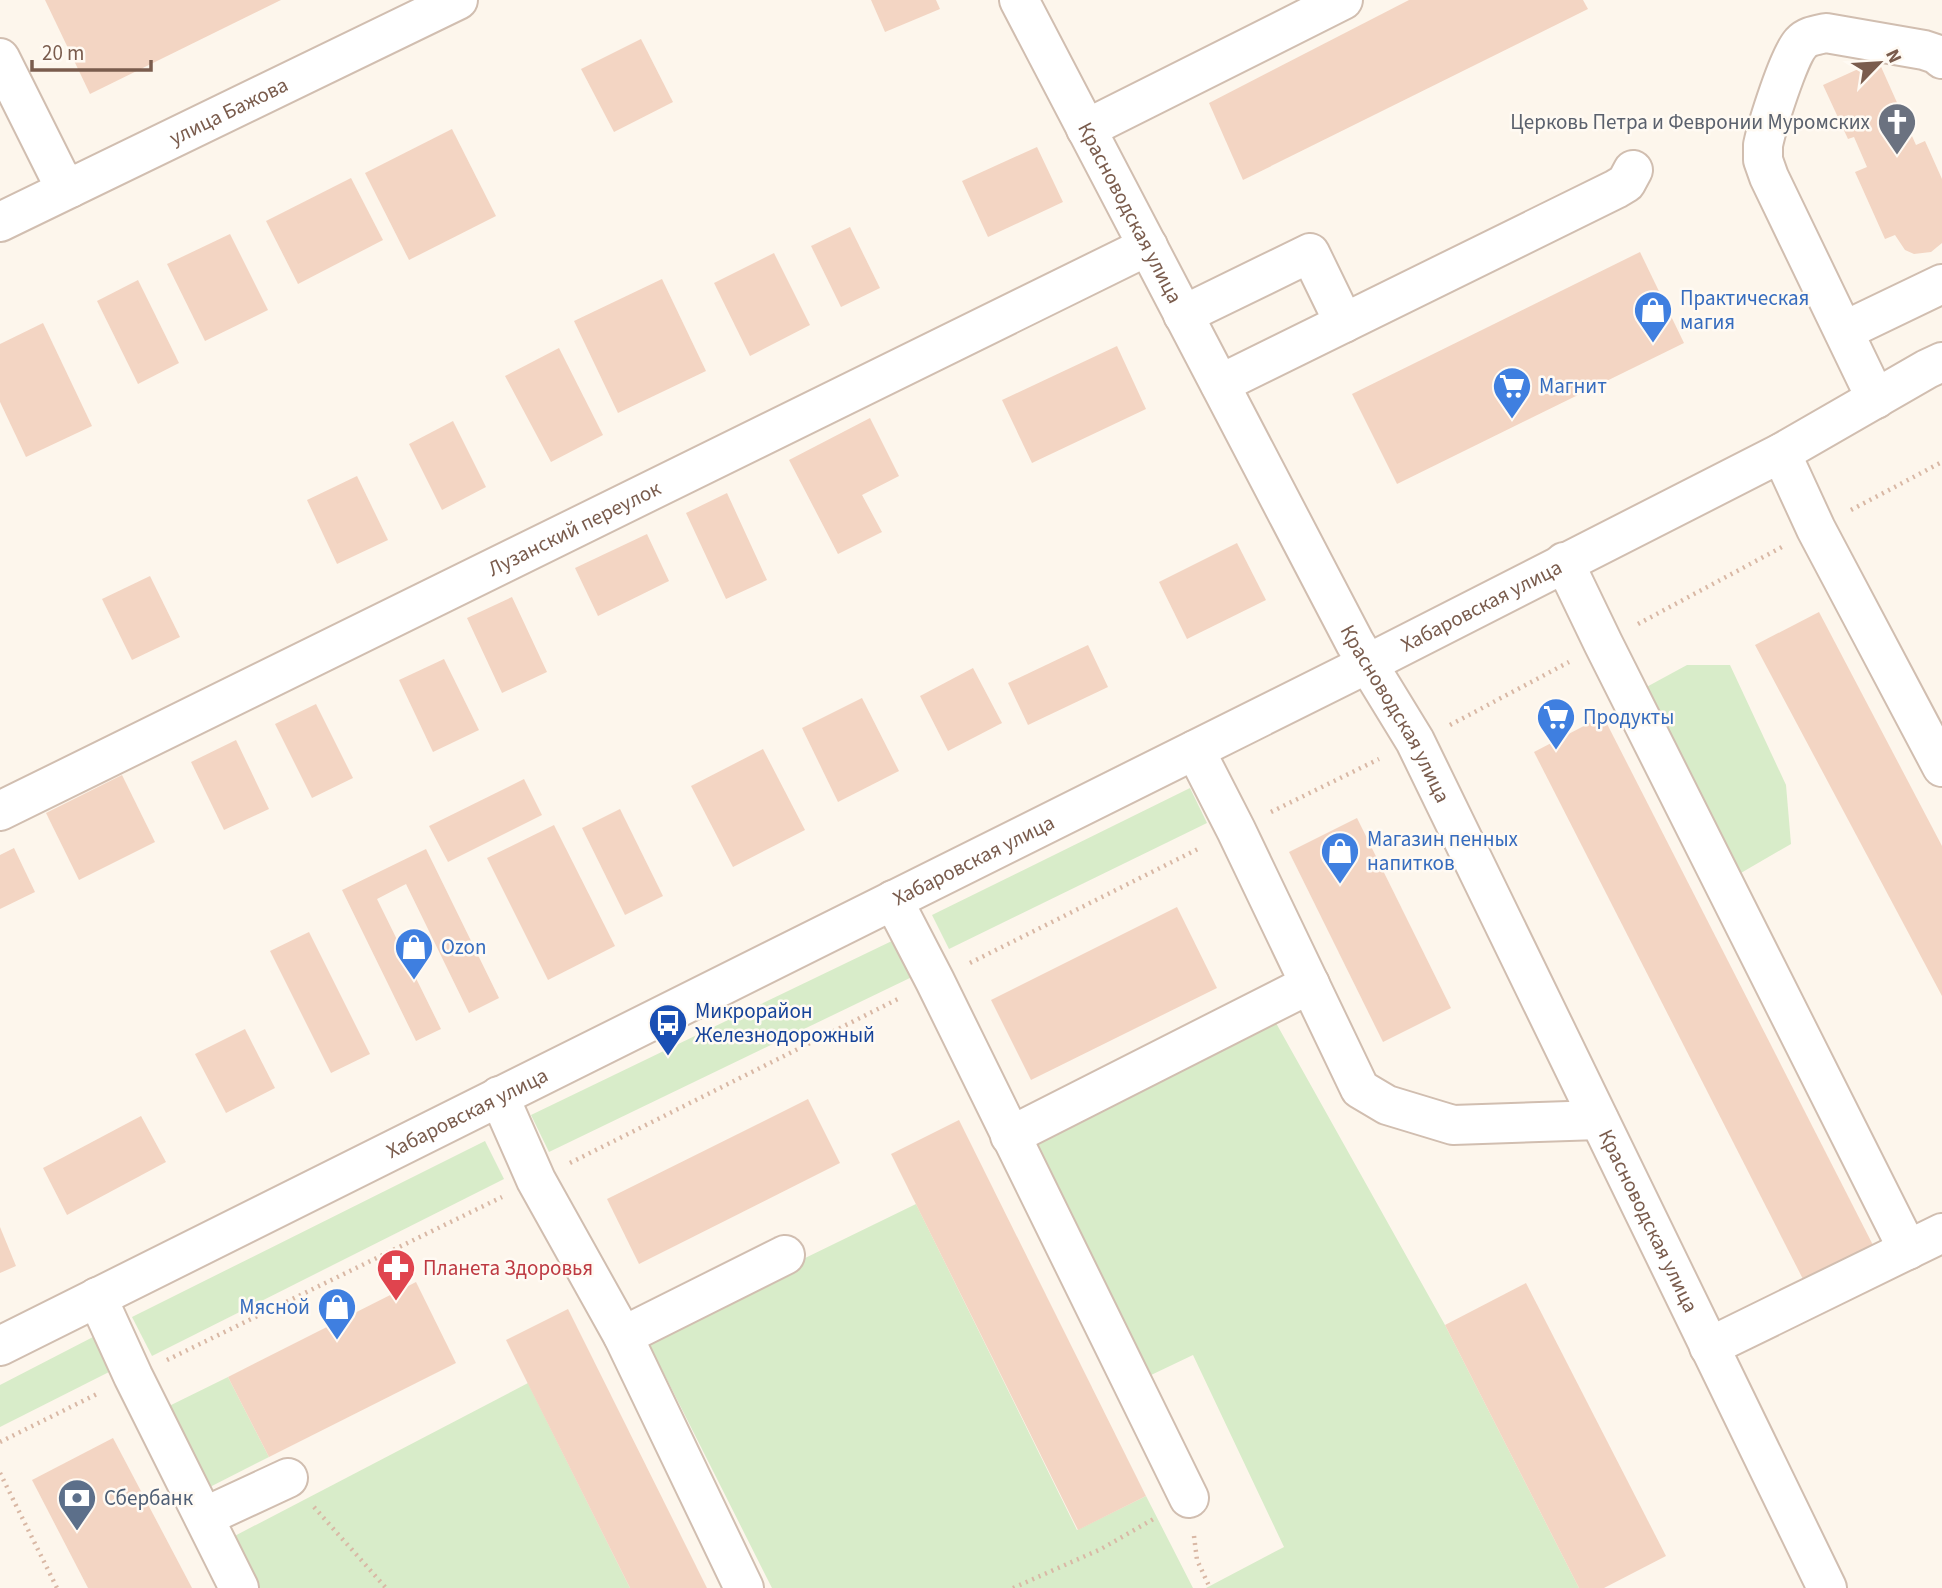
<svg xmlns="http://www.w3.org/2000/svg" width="1942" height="1588" font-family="'Source Sans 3',sans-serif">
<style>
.green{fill:#d8ecc9}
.building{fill:#f3d5c3}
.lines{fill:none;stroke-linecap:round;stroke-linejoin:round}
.minor-casing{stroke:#d1beb0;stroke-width:42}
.path{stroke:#d9b8a5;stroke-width:4.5;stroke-dasharray:2 5;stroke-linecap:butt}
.minor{stroke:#fff;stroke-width:38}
.labels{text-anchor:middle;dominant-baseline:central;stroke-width:5;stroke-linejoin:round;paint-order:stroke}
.street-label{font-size:21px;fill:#7a5c4d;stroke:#fffaf3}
.worship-label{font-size:21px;fill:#5b616d;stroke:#fffaf3;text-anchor:end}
.shop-label{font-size:21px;fill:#366cbe;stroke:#fffaf3;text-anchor:start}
.transit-label{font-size:21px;fill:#164399;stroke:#fffaf3;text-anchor:start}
.health-label{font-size:21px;fill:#be3a42;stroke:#fffaf3;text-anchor:start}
.service-label{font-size:21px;fill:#4e5e75;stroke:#fffaf3;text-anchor:start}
</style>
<rect width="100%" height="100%" fill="#fdf6ec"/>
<g class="green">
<polygon points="1687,665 1730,665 1786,785 1791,844 1734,877 1641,690"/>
<polygon points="1190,788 1207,823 949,949 932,915"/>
<polygon points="896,939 914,976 549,1152 531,1115"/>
<polygon points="1276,1023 1445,1325 1579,1588 1206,1588 1284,1547 1193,1355 1149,1376 1033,1141"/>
<polygon points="485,1141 504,1179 152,1356 132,1317"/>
<polygon points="916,1204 1077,1530 1146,1496 1193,1588 772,1588 645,1336"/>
<polygon points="93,1337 111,1371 0,1427 0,1385"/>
<polygon points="228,1377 269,1457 206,1489 165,1408"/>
<polygon points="528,1383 630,1588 251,1588 227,1540"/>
</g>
<g class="building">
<polygon points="45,0 281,0 90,94"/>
<polygon points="871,0 936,0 940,9 885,32"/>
<polygon points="1409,0 1583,0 1588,9 1243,180 1209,103"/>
<polygon points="641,39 673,102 614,132 581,69"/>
<polygon points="1878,60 1916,145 1925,141 1942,179 1942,243 1931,252 1914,254 1905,250 1895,235 1885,239 1855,172 1867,167 1854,137 1848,139 1823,85"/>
<polygon points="452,129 496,216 409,260 365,173"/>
<polygon points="1037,147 1063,202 988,237 962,181"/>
<polygon points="351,178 383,240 298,284 266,221"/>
<polygon points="850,227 880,288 841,307 811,246"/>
<polygon points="230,234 268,310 205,341 167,264"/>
<polygon points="1640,252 1684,343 1397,484 1352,394"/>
<polygon points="774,253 810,325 750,356 714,283"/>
<polygon points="662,279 706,371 618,413 574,321"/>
<polygon points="138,280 179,363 138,384 97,301"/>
<polygon points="43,323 92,426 26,457 0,402 0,344"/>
<polygon points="1117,346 1146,409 1032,463 1002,400"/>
<polygon points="559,348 603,435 551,462 505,376"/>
<polygon points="870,418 899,476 862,495 882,532 838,554 789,460"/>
<polygon points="453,421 486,487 442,510 409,444"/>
<polygon points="357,476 388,540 337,564 307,500"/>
<polygon points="727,493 767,580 726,599 686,513"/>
<polygon points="647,534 669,581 598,616 575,568"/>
<polygon points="1237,543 1266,600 1187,639 1159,582"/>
<polygon points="150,576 180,637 132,660 102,599"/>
<polygon points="512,597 547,672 502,693 467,618"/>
<polygon points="1819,612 1942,846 1942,996 1755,645"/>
<polygon points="1088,645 1108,687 1028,725 1008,683"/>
<polygon points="444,659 479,730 433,752 399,680"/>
<polygon points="973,668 1002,723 948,751 920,696"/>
<polygon points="862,698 899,771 838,802 802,728"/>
<polygon points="316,704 353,778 312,798 275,724"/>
<polygon points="1603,716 1875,1249 1806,1285 1534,752"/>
<polygon points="236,740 269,809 224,830 191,762"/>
<polygon points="763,749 805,830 733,867 691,786"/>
<polygon points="122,775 155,842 79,880 46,813"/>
<polygon points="524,779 542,815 448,862 429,826"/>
<polygon points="620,809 663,896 625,915 582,828"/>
<polygon points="1357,818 1451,1008 1383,1042 1289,852"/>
<polygon points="554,825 615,946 548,980 487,858"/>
<polygon points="14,848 35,892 0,909 0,855"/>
<polygon points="426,849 499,998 469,1013 406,884 377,899 441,1029 416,1041 342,890"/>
<polygon points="1177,907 1217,988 1031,1080 991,1000"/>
<polygon points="309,932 370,1054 331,1073 270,951"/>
<polygon points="245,1029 275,1088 226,1113 195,1054"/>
<polygon points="808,1099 840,1163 639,1264 607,1199"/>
<polygon points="141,1116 166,1162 67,1215 43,1168"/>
<polygon points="959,1120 1146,1496 1078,1530 891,1154"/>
<polygon points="0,1227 16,1266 0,1273"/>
<polygon points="416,1282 456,1363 269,1457 228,1377"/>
<polygon points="1526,1283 1666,1556 1604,1588 1579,1588 1445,1325"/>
<polygon points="568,1309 707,1588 630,1588 506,1340"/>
<polygon points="113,1438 192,1588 88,1588 32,1480"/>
</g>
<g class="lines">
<g class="minor-casing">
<g id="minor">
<path id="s1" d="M1019,0l336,643 60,98 412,847"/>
<polyline points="0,58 58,174 70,188"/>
<polyline points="1086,129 1343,0"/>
<path id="s2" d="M0,222l458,-222"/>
<polyline points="1183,315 1310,253 1344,323"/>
<polyline points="1844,331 1942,284"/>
<polyline points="1220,384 1616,189 1626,183 1633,170"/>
<path d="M1876,399l-107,-222 -6,-17v-15c4,-19 26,-90 38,-102 6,-7 16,-8 25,-10l98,17 12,4 6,5"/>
<polyline points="1781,453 1816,529 1942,767"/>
<polyline points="1564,562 1603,643 1908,1250"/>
<polyline points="1195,750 1236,830 1360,1089 1387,1105 1453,1125 1599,1120"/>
<path id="s3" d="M0,811l1148,-565"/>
<polyline points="893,900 935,981 1189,1498"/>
<polyline points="499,1096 536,1180 623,1336 744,1588"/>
<polyline points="1010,1136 1310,984"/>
<polyline points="97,1297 133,1376 239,1588"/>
<polyline points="623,1336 785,1255"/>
<path id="s4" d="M0,1346l1369,-683 412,-210 146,-84 15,-7"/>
<polyline points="1709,1347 1942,1233"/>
<polyline points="204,1517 288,1478"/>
</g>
</g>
<g class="path">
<polyline points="1851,510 1942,462"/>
<polyline points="1638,624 1782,547"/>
<polyline points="1450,725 1569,662"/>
<polyline points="1271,812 1379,759"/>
<polyline points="970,963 1200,848"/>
<polyline points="570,1163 900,998"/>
<polyline points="167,1360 502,1197"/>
<polyline points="0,1442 99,1393"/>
<polyline points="0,1473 57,1588"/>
<polyline points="314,1507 386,1588"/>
<polyline points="1194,1536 1197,1560 1210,1588"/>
<polyline points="1013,1588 1101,1549 1157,1517"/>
</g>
<use href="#minor" class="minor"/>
</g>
<defs>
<g id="church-pin" transform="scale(2.0125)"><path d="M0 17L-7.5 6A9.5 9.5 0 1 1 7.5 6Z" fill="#6b7280" stroke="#fffaf3"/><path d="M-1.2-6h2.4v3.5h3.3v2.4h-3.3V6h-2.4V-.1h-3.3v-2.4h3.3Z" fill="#fff"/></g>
<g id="shop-pin" transform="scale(2.0125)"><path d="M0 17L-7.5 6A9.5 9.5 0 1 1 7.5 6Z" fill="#3f7fe0" stroke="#fffaf3"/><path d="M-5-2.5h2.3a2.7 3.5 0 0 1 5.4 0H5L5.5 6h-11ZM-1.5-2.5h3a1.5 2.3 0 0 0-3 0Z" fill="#fff"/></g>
<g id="supermarket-pin" transform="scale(2.0125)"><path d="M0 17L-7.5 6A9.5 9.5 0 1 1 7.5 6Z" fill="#3f7fe0" stroke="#fffaf3"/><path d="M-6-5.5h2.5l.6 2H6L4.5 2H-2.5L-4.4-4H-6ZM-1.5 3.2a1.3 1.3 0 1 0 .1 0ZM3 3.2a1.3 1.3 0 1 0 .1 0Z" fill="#fff"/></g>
<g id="bus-pin" transform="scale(2.0125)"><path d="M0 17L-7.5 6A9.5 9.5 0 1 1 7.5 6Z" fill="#1a4fb4" stroke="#fffaf3"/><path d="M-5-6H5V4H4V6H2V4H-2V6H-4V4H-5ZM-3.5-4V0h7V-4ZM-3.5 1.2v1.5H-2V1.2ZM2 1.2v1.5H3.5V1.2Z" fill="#fff"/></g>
<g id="pharmacy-pin" transform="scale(2.0125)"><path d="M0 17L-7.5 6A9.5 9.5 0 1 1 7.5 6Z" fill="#e0444e" stroke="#fffaf3"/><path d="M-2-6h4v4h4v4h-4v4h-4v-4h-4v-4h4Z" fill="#fff"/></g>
<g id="bank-pin" transform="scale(2.0125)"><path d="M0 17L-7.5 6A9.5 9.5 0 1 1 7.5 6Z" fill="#5c6f8a" stroke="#fffaf3"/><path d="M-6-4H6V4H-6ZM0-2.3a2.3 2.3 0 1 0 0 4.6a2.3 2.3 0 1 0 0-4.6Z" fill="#fff"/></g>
</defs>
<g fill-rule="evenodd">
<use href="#church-pin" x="1897" y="122"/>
<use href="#shop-pin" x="1653" y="310"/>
<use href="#supermarket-pin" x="1512" y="386"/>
<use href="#supermarket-pin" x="1556" y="717"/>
<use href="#shop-pin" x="1340" y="851"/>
<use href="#shop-pin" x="414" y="947"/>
<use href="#bus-pin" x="668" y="1023"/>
<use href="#pharmacy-pin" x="396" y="1268"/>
<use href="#shop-pin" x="337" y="1307"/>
<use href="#bank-pin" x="77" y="1498"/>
</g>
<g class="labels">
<g class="street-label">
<text stroke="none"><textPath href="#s2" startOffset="254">улица Бажова</textPath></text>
<text stroke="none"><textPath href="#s1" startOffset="240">Красноводская улица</textPath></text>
<text stroke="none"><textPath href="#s3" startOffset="640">Лузанский переулок</textPath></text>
<text stroke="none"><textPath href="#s4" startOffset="1656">Хабаровская улица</textPath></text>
<text stroke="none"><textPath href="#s1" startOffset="807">Красноводская улица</textPath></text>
<text stroke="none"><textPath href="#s4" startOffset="1088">Хабаровская улица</textPath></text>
<text stroke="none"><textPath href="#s4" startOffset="522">Хабаровская улица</textPath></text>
<text stroke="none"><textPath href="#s1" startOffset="1374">Красноводская улица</textPath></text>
</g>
<g class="worship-label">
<text x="1870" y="122">Церковь Петра и Февронии Муромских</text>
</g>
<g class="shop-label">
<text x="1680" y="298">Практическая<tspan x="1680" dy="24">магия</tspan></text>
<text x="1539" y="386">Магнит</text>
<text x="1583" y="717">Продукты</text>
<text x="1367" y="839">Магазин пенных<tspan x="1367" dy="24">напитков</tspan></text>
<text x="441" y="947">Ozon</text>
<text x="310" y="1307" text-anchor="end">Мясной</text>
</g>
<g class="transit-label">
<text x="695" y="1011">Микрорайон<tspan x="695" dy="24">Железнодорожный</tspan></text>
</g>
<g class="health-label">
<text x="423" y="1268">Планета Здоровья</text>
</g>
<g class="service-label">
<text x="104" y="1498">Сбербанк</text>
</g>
</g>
<g transform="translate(1879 63) rotate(65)" stroke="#fffaf3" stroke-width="5" paint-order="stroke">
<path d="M0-5L12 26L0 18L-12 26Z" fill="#7a5c4d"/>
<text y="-10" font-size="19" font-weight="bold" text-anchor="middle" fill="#7a5c4d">N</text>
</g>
<path d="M32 60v10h119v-10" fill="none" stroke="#7a5c4d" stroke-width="3.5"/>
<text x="42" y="60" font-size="21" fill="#7a5c4d" stroke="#fffaf3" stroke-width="5" paint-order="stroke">20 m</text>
</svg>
